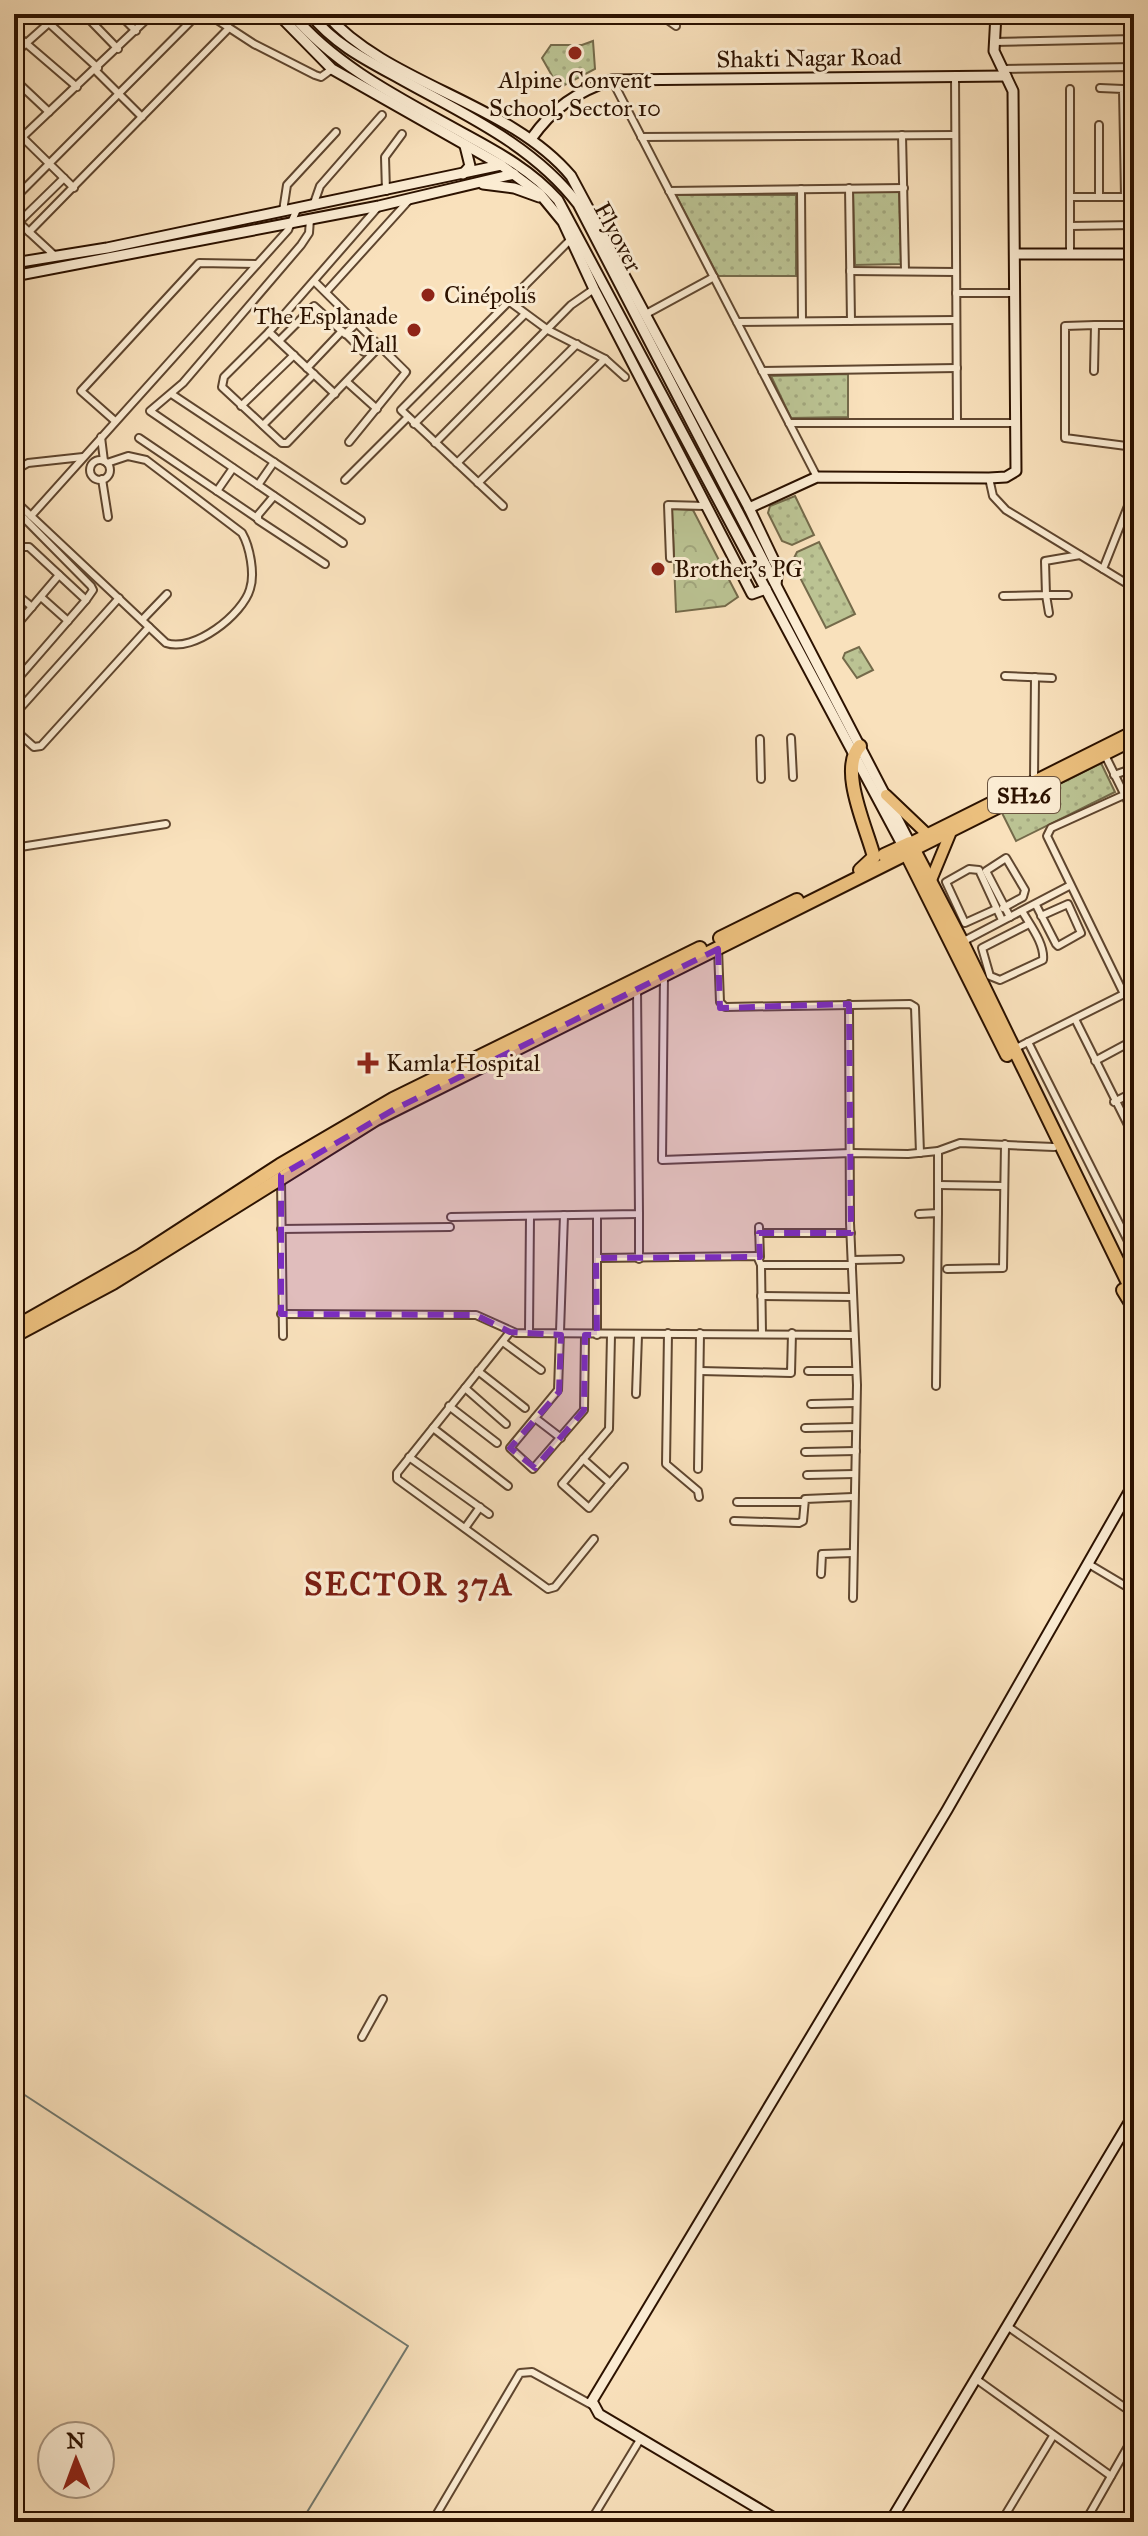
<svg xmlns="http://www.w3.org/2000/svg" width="1148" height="2536" font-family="'IM FELL Great Primer',serif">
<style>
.grass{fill:url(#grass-dots);stroke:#746a4a;stroke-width:2}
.forest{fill:url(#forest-crowns);stroke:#746a4a;stroke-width:2}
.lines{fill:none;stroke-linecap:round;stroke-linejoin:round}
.stream{stroke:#71786e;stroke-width:2}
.street-casing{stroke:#5f462f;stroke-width:10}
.secondary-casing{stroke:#2c1200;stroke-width:13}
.primary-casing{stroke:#2c1200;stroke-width:14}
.highway-casing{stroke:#2c1200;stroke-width:16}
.street{stroke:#fbecd3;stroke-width:6}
.secondary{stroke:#fbecd3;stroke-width:9}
.primary{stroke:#ecc07e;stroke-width:10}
.highway{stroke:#ecc07e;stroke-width:12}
.marked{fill:#7b2cbf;fill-opacity:0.2;stroke:#7b2cbf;stroke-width:6;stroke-dasharray:16 10;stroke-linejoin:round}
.poi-dot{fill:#8f2418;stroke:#fbecd3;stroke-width:3}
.labels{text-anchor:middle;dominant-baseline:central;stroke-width:6;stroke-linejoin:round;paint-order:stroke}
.shield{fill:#fbecd3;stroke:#6a533f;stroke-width:2}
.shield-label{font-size:22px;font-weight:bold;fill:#2c1200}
.street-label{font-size:24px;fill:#2c1200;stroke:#fbecd3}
.poi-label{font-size:24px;fill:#2c1200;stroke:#fbecd3;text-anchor:start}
.district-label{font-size:32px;font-weight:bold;letter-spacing:2px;fill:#7a1f14;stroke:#fbecd3}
</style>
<defs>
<pattern id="grass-dots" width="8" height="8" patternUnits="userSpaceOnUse" patternTransform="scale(2)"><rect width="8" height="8" fill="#bbc393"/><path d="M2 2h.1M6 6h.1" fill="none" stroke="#a1a67d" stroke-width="1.8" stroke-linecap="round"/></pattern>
<pattern id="forest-crowns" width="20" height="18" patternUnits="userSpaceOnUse" patternTransform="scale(2)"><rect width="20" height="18" fill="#bbc393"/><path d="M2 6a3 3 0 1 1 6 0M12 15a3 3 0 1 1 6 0" fill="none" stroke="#a1a67d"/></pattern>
</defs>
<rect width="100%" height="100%" fill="#f9e1bc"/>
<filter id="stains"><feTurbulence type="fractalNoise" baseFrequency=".0025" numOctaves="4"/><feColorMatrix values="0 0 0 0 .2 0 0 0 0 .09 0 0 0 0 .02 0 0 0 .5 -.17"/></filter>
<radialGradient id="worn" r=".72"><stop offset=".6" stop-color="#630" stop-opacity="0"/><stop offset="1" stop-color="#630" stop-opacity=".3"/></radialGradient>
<g class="grass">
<polygon points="593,41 595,69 559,88 542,58 551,45 582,45"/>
<polygon points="899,191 901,264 855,265 853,192"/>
<polygon points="676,195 796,195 796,276 718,276"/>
<polygon points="848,374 848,417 791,418 771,376"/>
<polygon points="795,496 814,535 792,545 782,541 768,513 770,506"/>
<polygon points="819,542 855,614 826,628 792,562 797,552"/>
<polygon points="859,647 873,670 857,678 843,658 845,653"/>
<polygon points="1101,763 1115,792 1016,841 1002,813"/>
</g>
<polygon class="forest" points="672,509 693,510 738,597 725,606 676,612"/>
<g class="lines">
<polyline class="stream" points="14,2088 408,2346 301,2522"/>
<g class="street-casing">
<g id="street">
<polyline points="39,14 98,68"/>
<polyline points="84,14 118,49"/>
<polyline points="119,14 136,31"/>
<polyline points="208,14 254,44 315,75 321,77 332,69"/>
<polyline points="659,14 676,26"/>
<polyline points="14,33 77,87"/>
<polyline points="994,42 1134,39"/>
<polyline points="14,54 59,14"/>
<polyline points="1002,69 1134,67"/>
<polyline points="95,70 142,117"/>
<polyline points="955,76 957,423"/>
<polyline points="14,79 49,112"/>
<polyline points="612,80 817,477"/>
<polyline points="1100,88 1123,89 1125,197"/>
<polyline points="1070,89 1070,254"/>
<polyline points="14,129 74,188"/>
<polyline points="902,135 905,271"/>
<polyline points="641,137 955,135"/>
<polyline points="14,145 152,14"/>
<polyline points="849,188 851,321"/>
<polyline points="801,189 802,321"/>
<polyline points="386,191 385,157 402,134"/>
<polyline points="669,191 904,188"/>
<polyline points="1070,197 1134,197"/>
<polyline points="1099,197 1099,125"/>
<polyline points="14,199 198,14"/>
<polyline points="313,206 320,186 382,115"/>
<polyline points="379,206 269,332 224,377 222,387 282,443 287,443 382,344"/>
<polyline points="283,211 287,185 336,132"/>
<polyline points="14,218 55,256"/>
<polyline points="310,219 309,233 301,245 183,383 150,411 343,543"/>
<polyline points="19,222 64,178"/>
<polyline points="1070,226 1134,225"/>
<polyline points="29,232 229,28"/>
<polyline points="850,271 956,272"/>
<polyline points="314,281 406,372 349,442"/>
<polyline points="326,292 410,199"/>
<polyline points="956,293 1016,293"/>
<polyline points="510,302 548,330 605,359"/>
<polyline points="646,314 714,277"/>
<polyline points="737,322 956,320"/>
<polyline points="1095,325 1134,325"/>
<polyline points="269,332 335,394"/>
<polyline points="346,334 364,352"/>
<polyline points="279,341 314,306 345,334 358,322"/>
<polyline points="307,368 342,331"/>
<polyline points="762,371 957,368"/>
<polyline points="1094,371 1095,325 1065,326 1065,438 1134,447"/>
<polyline points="347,382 377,409"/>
<polyline points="173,395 361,520"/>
<polyline points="241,406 294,355"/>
<polyline points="115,421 81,391 199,263 257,264"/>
<polyline points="789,423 1017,423"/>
<polyline points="414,424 525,314"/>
<polyline points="263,425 314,374"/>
<polyline points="101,437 104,461"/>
<polyline points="139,438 257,518"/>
<polyline points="435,443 571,305 594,289"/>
<circle cx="100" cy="470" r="10"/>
<polyline points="457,463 577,344"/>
<polyline points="14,471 28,463 83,457"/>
<polyline points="989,478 993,496 1006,510 1103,569"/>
<polyline points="102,479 108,517"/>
<polyline points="345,480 408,417"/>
<polyline points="478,483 605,359 625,377"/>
<polyline points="258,485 274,462"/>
<polyline points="217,491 233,468"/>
<polyline points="1134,491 1103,569 1134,588"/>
<polyline points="274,496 258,515 258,520 325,564"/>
<path d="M14,500l152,143c28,10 77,-29 84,-54 5,-15 0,-42 -8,-56l-96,-73 -18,-4 -21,7"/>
<polyline points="503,506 401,410 572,238"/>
<polyline points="14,508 91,586 93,590 86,600"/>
<polyline points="31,516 288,230 297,209"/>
<polyline points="14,557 23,547 29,547 86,600 14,683"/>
<polyline points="670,558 668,505 705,506"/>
<polyline points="14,592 32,607"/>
<polyline points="1003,596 1046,595 1045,561 1080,555"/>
<polyline points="41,597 68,621"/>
<polyline points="1049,613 1046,595 1068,595"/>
<polyline points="142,620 167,594"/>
<polyline points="14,628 59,575"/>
<polyline points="1005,676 1052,678"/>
<polyline points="14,715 119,598"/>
<polyline points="14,729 34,747 41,746 149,627"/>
<polyline points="791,738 793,777"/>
<polyline points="760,739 761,779"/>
<polyline points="1104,753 1134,814"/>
<polyline points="1114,775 1134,768"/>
<polyline points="1034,779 1035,677"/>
<polyline points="14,848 166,824"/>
<polyline points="1036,905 1056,944 1058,946 1081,933 1068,904 1041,916"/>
<polyline points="1003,908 1023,897 1025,890 1006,858 986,871 1010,917"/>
<polyline points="996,909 965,923 946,882 969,869 979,870 1002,920"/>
<path d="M1022,911c8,14 23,33 21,49l-43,20 -10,-4 -8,-28 47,-24"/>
<polyline points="962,942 1069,886"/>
<polyline points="718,949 720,1002 725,1007 910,1004 915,1007 920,1153"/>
<polyline points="664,975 662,1160 851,1153 908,1154 938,1151 960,1143 1054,1147"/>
<polyline points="1124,994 1047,836 1051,828 1124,795"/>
<polyline points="849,1004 850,1223 857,1385 853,1598"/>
<polyline points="1075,1019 1134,1137"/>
<polyline points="1028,1042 1134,1253"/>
<polyline points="1012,1050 1134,989"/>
<polyline points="1095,1061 1134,1040"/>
<polyline points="1114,1102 1134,1092"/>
<polyline points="938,1151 938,1213"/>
<polyline points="281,1180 283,1336"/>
<polyline points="939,1185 1004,1186"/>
<polyline points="919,1214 938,1213 936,1386"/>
<polyline points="564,1215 558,1390 510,1448 533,1469 584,1410 585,1335"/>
<polyline points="451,1217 639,1214 637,987"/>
<polyline points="759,1227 760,1257"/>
<polyline points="281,1229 450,1227"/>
<polyline points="759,1233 851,1233"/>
<polyline points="597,1258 757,1256 761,1265"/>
<polyline points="639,1259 639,1214"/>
<polyline points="852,1260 900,1259"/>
<polyline points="947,1269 1003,1268 1005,1144"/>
<polyline points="761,1296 852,1297"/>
<polyline points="281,1314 476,1315 516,1333 854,1335"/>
<polyline points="510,1332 397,1473 397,1479 548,1589 555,1587 594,1539"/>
<polyline points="529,1333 530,1216"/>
<polyline points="668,1333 666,1464 698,1491 699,1497"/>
<polyline points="762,1333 761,1265 852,1265"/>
<polyline points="597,1335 597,1217"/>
<polyline points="503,1342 541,1370"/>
<polyline points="478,1371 525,1408"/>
<polyline points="700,1371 791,1373 792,1333"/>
<polyline points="808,1371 856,1371"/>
<polyline points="465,1388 506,1424"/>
<polyline points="636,1394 638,1335"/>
<polyline points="811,1404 856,1403"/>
<polyline points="449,1406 497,1443"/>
<polyline points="535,1418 561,1438"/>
<polyline points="433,1428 508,1486"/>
<polyline points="805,1428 856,1427"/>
<polyline points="805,1452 856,1451"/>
<polyline points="409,1457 489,1514"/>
<polyline points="583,1459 610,1483 624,1467"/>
<polyline points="698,1469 700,1333"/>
<polyline points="807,1475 855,1474"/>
<polyline points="610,1483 589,1508 562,1484 609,1429 611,1335"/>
<polyline points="737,1502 803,1502"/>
<polyline points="734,1521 799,1523 803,1521 805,1499 853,1497"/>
<polyline points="465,1528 480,1507"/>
<polyline points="1087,1563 1134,1591"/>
<polyline points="821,1574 822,1554 853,1553"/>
<polyline points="362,2037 383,1999"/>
<polyline points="1007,2326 1134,2414"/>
<polyline points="976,2379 1111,2476"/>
<polyline points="432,2522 520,2373 532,2372 592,2405"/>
<polyline points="590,2522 641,2438"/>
<polyline points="1001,2522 1053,2436"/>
<polyline points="1085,2522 1134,2436"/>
</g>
</g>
<g class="secondary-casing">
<g id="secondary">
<polyline points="278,14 332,69 501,165 540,194 563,222 594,289 752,594 766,589"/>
<path d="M292,14c46,55 114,87 176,122 33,18 64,35 90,64l347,650"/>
<path d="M310,14c24,30 56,46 89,64 64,36 133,66 179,126l334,643"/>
<path d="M326,14c62,71 183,88 245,162l178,332 29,61 -2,15"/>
<path d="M531,139c22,-31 45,-47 81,-59l394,-4"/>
<polyline points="463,174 470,166 465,146"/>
<polyline points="483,184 514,188 539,197"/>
<polyline points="1016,254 1134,254"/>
<polyline points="14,263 107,248 501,165"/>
<polyline points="14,276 379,206 514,174"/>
<polyline points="749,508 817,477 989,478 1006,477 1016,471 1013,91 994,51 996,14"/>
<polyline points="781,2522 599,2414 592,2401 947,1810 1134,1483"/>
<polyline points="890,2522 1134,2114"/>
</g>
</g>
<g class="primary-casing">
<g id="primary">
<polyline points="886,795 928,835"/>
<polyline points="910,843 1134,731"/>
<polyline points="914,850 1134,740"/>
<polyline points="931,880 950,834"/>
</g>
</g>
<g class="highway-casing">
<g id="highway">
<path d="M860,746c-22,23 7,83 14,111l-14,13"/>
<polyline points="906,853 1007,1055"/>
<polyline points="884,855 910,843"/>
<polyline points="720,938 797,900"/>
<polyline points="1123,1290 1134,1308"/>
<polyline points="24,1322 140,1256 280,1165 393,1099 700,948"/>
<polyline points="14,1336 113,1283 376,1119 914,850 962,942 1134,1295"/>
</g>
</g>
<use href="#street" class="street"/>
<use href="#secondary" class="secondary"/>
<use href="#primary" class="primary"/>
<use href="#highway" class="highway"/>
</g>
<path class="marked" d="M718,949l2,59 129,-4 2,229h-92l1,24 -164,1 1,77h-12l-1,75 -49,58 -25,-20 49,-56 2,-57 -51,-3 -34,-17 -195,-1v-139l114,-66z"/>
<g class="poi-dot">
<circle cx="575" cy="53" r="8"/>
<circle cx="428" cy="295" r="8"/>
<circle cx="414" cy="330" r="8"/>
<circle cx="658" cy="569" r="8"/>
<path d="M364 1051h8v8h8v8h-8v8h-8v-8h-8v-8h8z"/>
</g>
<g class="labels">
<rect class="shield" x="988" y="777" width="72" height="36" rx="6"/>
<g class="shield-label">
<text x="1024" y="795">SH26</text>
</g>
<g class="street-label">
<text transform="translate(809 58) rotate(-1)">Shakti Nagar Road</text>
<text transform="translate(618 237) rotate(62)">Flyover</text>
</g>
<g class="poi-label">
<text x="575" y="80" text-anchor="middle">Alpine Convent<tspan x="575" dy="28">School, Sector 10</tspan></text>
<text x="444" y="295">Cinépolis</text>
<text x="398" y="316" text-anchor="end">The Esplanade<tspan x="398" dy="28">Mall</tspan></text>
<text x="674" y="569">Brother's PG</text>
<text x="386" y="1063">Kamla Hospital</text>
</g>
<g class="district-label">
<text x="409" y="1584">SECTOR 37A</text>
</g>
</g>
<rect width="1148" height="2536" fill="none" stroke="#f9e1bc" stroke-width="48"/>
<rect x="16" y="16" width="1116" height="2504" fill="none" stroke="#2c1200" stroke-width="4"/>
<rect x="24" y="24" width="1100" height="2488" fill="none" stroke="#2c1200" stroke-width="2"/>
<g transform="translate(76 2460) rotate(359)"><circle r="38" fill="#fbecd3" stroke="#a8957f" stroke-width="2"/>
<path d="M0-6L14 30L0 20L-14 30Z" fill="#8f2418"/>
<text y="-12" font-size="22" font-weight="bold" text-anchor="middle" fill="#2c1200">N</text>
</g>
<rect width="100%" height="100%" filter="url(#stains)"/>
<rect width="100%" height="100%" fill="url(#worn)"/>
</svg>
